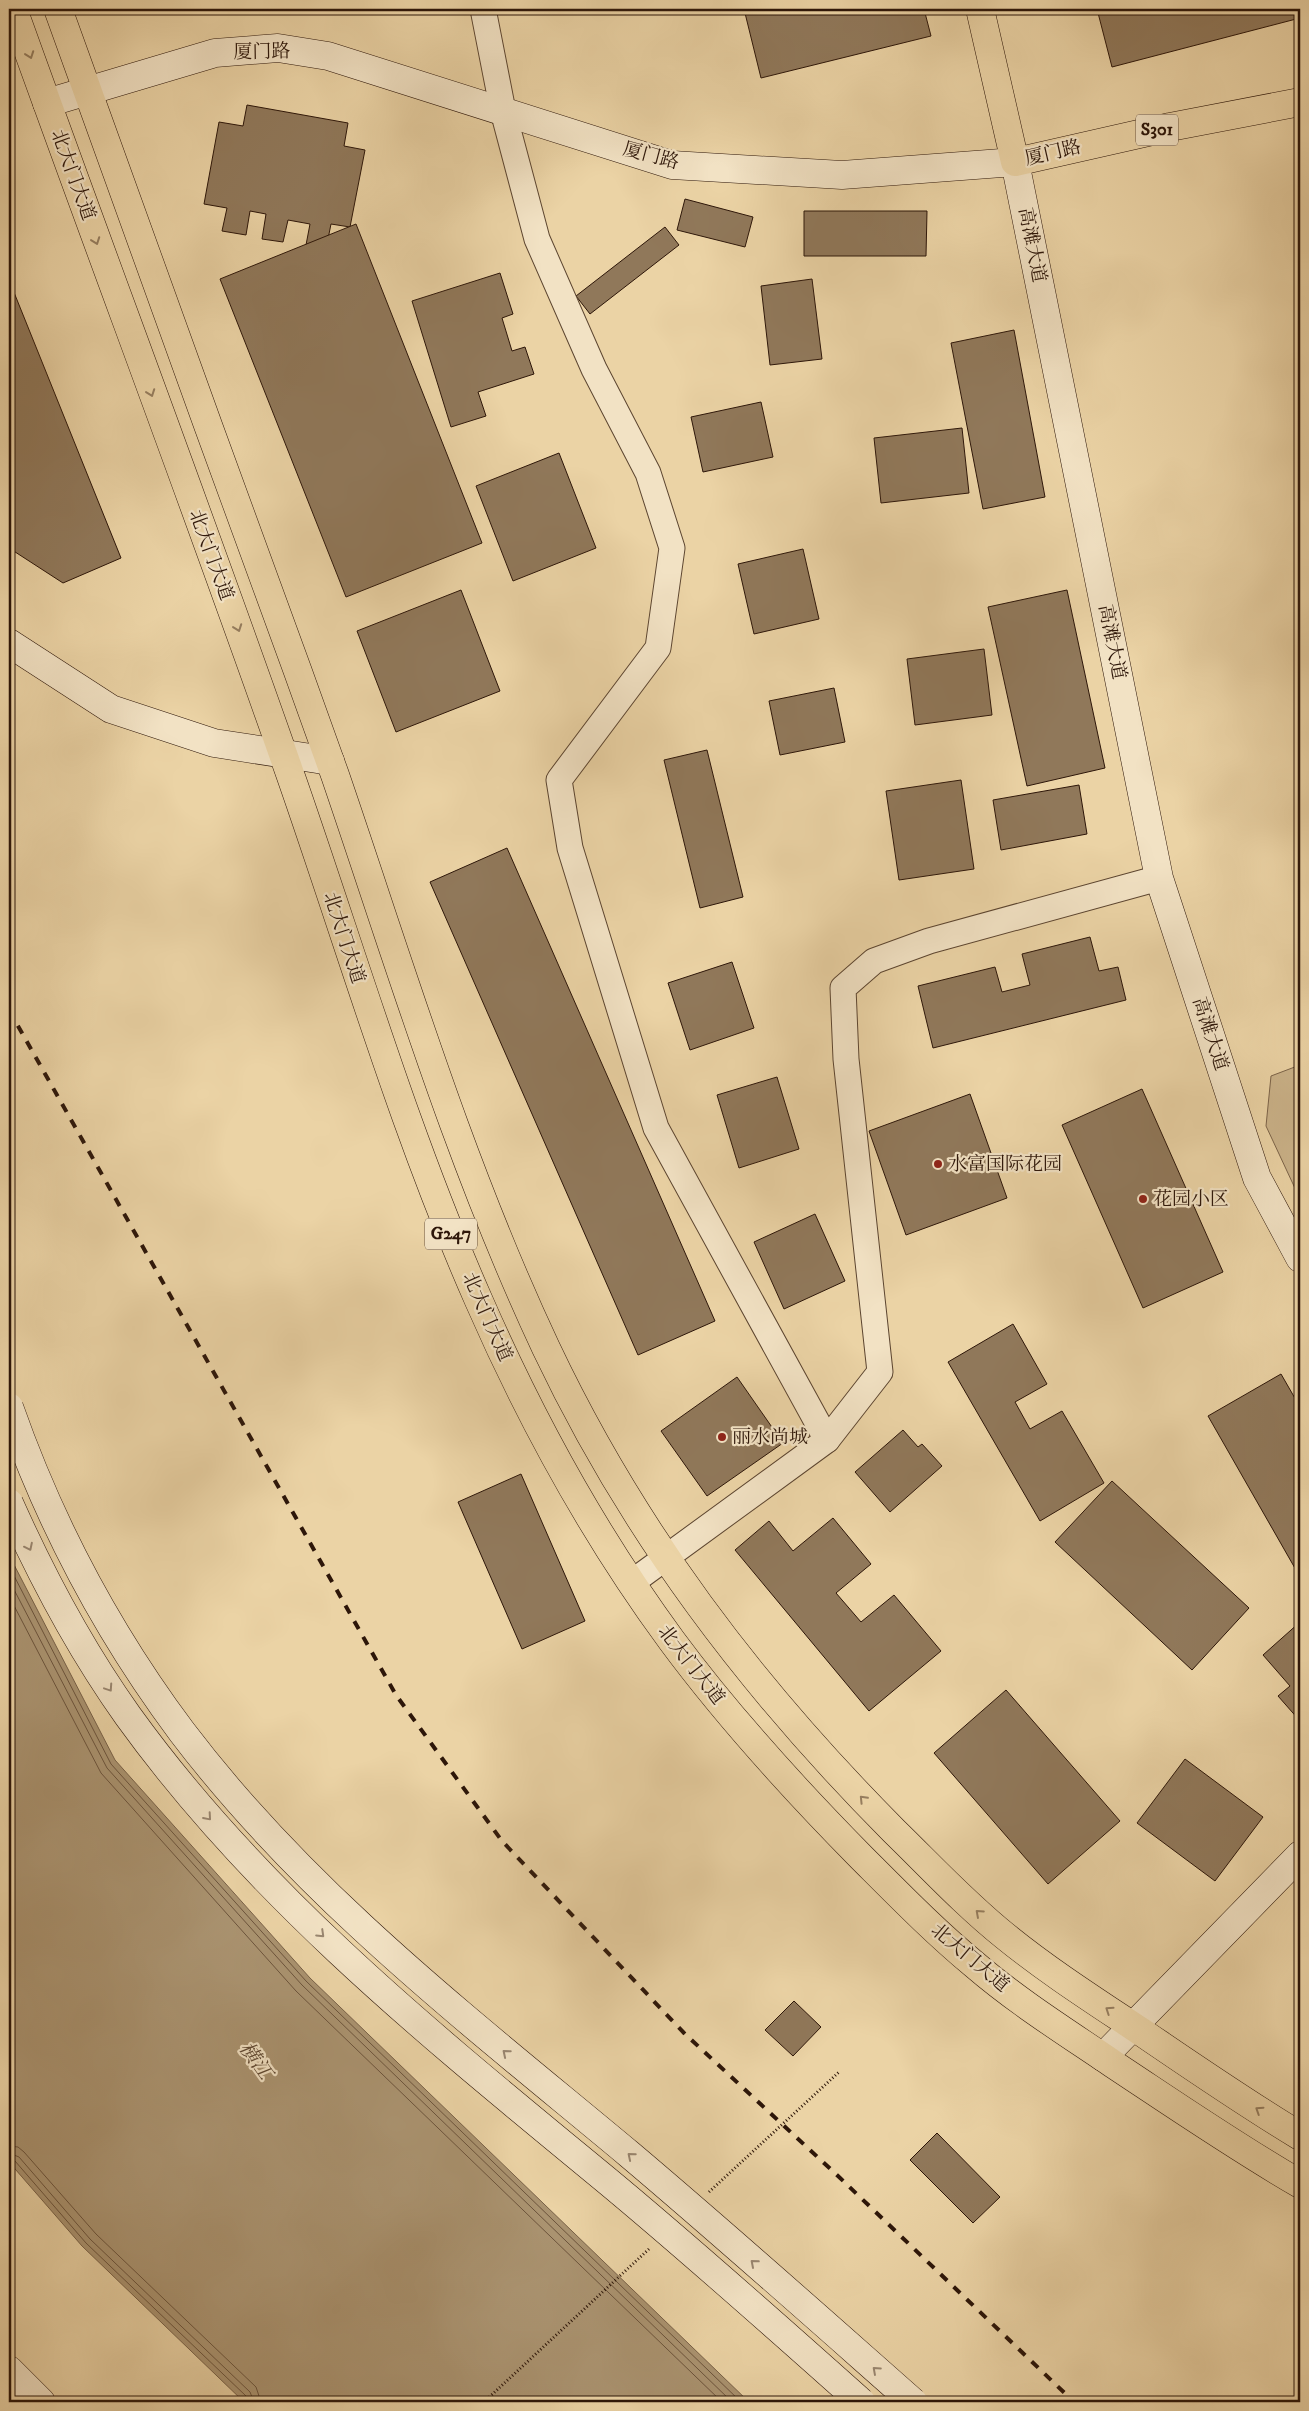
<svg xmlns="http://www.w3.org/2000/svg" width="1309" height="2411" font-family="'IM FELL DW Pica','Noto Serif SC',serif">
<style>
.green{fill:#cbb38a;stroke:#7c644a}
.water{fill:#aa9370;stroke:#786147}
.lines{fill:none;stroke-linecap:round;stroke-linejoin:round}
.shore{stroke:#6c543c;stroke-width:1}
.building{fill:#90785a;stroke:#2d1609}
.street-casing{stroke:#5c4530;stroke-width:27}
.secondary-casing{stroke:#2d1609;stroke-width:29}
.primary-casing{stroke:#2d1609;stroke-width:29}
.highway-casing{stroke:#2d1609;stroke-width:29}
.street{stroke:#f2e2c4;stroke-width:25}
.secondary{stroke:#f2e2c4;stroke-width:28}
.primary{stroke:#ebd3a5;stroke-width:28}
.highway{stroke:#ebd3a5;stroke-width:28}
.rail{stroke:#2d1609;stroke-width:4;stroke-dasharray:9 9;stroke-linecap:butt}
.secondary-bridge-casing{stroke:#2d1609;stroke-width:29;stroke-linecap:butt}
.path-bridge{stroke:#2d1609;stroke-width:3;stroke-dasharray:1 2.5;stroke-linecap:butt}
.secondary-bridge{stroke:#f2e2c4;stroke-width:28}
.oneway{stroke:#967e5f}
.oneway2{stroke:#998670}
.poi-dot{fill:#8f2418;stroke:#f2e2c4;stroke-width:2}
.labels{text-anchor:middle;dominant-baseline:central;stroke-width:4.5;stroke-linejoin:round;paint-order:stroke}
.shield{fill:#f2e2c4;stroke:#685341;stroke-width:1}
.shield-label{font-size:18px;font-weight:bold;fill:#2d1609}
.street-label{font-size:19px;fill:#2d1609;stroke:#f2e2c4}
.poi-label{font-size:19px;fill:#2d1609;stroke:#f2e2c4;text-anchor:start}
.water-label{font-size:20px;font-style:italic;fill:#5f4832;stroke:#f2e2c4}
</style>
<rect width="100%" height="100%" fill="#ebd3a5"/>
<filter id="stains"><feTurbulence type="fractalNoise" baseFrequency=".004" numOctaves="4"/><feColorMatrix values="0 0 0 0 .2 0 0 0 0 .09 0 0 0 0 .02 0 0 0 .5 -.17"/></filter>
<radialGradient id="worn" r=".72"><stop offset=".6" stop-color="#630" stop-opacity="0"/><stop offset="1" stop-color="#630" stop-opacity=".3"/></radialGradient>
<polygon class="green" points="1300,1065 1300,1199 1266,1126 1271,1076"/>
<polygon class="water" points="9,1555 115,1760 310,1978 749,2402 244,2402 82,2246 9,2162"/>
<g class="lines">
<g class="shore">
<polyline points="9,1566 111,1764 306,1981 741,2402"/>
<polyline points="9,1580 107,1768 302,1985 732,2402"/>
<polyline points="9,1596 101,1773 296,1991 722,2402"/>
<polyline points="9,2146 18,2147 24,2152 96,2234 256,2387 261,2402"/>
<polyline points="9,2153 19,2157 90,2239 250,2392 254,2402"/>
<polyline points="9,2160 15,2161 86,2243 246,2396 247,2402"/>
</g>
</g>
<g class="building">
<polygon points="744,9 924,9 931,36 761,78"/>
<polygon points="1097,9 1300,9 1300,18 1112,67"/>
<polygon points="247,105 348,123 344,146 365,150 350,227 331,224 326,249 306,245 310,224 288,220 283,242 262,239 266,214 250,211 246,235 222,231 227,208 204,204 219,122 243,126"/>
<polygon points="685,199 753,217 745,247 677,230"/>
<polygon points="804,211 927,211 926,256 804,256"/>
<polygon points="356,224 482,543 346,597 220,279"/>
<polygon points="665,227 679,245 590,314 576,296"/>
<polygon points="500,273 513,314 502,318 512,351 525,347 534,374 478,392 486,416 451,427 412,301"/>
<polygon points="812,279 822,359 770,365 761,286"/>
<polygon points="9,280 121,558 63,583 9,548"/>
<polygon points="1014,330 1045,497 983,509 951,343"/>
<polygon points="761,402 773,457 703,472 691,417"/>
<polygon points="962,428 969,493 881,503 874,438"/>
<polygon points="559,453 596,548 513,581 476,486"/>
<polygon points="803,549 819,619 754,634 738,564"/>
<polygon points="461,590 500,691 396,732 357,631"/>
<polygon points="1067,590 1105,768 1027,786 988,607"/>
<polygon points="984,649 992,715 915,725 907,659"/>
<polygon points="834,688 845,742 780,755 769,701"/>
<polygon points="707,750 743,897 700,908 664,760"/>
<polygon points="961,780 974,869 899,880 886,791"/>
<polygon points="1079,785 1087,834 1001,850 993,800"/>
<polygon points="507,848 715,1321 638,1355 430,882"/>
<polygon points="1090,937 1099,971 1118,967 1126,1000 933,1048 918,986 995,967 1002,992 1030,985 1022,954"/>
<polygon points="732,962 754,1028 690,1050 668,983"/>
<polygon points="777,1077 799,1149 739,1168 717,1095"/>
<polygon points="1142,1089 1223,1272 1143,1308 1062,1125"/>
<polygon points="970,1094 1007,1198 906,1235 869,1131"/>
<polygon points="815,1214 845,1281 784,1309 754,1242"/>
<polygon points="1013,1324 1047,1384 1015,1402 1030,1429 1062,1411 1104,1483 1040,1521 948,1362"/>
<polygon points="1281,1374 1300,1407 1300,1577 1208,1416"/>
<polygon points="737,1377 783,1443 707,1496 661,1431"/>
<polygon points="903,1430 918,1447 922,1444 942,1466 890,1512 855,1472"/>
<polygon points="521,1474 585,1621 522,1649 458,1502"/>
<polygon points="1112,1481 1249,1608 1192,1670 1055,1542"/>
<polygon points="833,1518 871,1564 836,1593 861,1622 894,1595 941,1651 869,1711 735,1550 769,1521 793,1551"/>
<polygon points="1300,1622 1300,1721 1278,1696 1290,1686 1263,1655"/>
<polygon points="1006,1690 1120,1821 1048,1884 934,1753"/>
<polygon points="1185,1759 1263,1817 1215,1881 1137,1823"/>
<polygon points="794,2001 821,2027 793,2056 765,2030"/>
<polygon points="937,2133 1000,2197 973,2223 910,2160"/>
</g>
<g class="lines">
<g class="street-casing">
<g id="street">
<polyline points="483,9 503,111 537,239 594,369 648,473 672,548 658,648 559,780 570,848 656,1128 827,1440"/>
<polyline points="631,1583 827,1440 880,1372 846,1059 843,988 874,961 929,941 1159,878"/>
</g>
</g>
<g class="secondary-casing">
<g id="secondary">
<polyline points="47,103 215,53 278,48 328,56 672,165 842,175 1015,162 1159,878 1257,1178 1300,1258"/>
<polyline points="9,643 111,709 214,743 330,761"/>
<polyline points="1103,2057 1300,1855"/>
<polyline points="9,2370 41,2402"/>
</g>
</g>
<g class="primary-casing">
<polyline id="primary" points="980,9 1015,162 1170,127 1300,102"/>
</g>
<g class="highway-casing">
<g id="highway">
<path d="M13,9c91,254 187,507 276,762 62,177 114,358 190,530 52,119 115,234 193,340 57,77 122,148 189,216 37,37 74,75 114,108 43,37 91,67 138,99 62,41 123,83 187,120"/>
<path d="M58,9c50,140 100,280 151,419 42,116 85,231 126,347 66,193 124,388 211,573 87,184 205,339 348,483 36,35 71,73 111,105 43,35 90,65 135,95 53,36 105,72 160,105"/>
</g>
</g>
<use href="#street" class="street"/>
<use href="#secondary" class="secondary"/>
<use href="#primary" class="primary"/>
<use href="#highway" class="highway"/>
<polyline class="rail" points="9,1010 396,1695 502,1841 684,2033 838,2176 1074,2402"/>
<g class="secondary-bridge-casing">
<g id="secondary-bridge">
<path d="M9,1407c41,117 99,226 173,325 125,165 290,291 447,422 96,81 190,165 284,248"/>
<path d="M9,1503c33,74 72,147 119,213 131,182 306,322 477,463 87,72 172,148 256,223"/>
</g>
</g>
<g class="path-bridge">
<polyline points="709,2192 839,2072"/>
<polyline points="484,2402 650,2248"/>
</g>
<use href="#secondary-bridge" class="secondary-bridge"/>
</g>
<defs><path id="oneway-chevron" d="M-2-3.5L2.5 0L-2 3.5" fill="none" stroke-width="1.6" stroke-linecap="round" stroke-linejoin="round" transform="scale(1.25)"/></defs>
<g class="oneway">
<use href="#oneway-chevron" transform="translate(30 55) rotate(70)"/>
<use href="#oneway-chevron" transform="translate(96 241) rotate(70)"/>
<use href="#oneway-chevron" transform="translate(151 393) rotate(70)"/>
<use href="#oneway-chevron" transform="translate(238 628) rotate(70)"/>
<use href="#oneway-chevron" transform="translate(863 1799) rotate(-134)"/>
<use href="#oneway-chevron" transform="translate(979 1913) rotate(-138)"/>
<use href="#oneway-chevron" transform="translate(1109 2010) rotate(-146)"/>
<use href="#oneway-chevron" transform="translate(1259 2110) rotate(-147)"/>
</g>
<g class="oneway2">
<use href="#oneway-chevron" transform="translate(29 1547) rotate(64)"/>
<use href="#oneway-chevron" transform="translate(109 1688) rotate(56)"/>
<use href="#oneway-chevron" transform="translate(208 1817) rotate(49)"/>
<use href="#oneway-chevron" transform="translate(321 1934) rotate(44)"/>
<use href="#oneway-chevron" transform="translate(506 2053) rotate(-140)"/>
<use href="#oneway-chevron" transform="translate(631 2156) rotate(-140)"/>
<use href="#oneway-chevron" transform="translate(754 2263) rotate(-139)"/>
<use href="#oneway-chevron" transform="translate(876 2370) rotate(-138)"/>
</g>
<g class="poi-dot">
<circle cx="938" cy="1164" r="5"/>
<circle cx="1143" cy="1199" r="5"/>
<circle cx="722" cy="1437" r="5"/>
</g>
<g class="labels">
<g class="shield">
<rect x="1136" y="114.5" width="42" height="31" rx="4"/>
<rect x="425" y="1218.5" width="52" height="31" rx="4"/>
</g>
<g class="shield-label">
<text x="1157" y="130">S301</text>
<text x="451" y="1234">G247</text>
</g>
<g class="street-label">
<text transform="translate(262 52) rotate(-1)">厦门路</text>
<text transform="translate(1053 153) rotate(-13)">厦门路</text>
<text transform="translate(651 156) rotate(15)">厦门路</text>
<text transform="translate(73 175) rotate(70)">北大门大道</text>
<text transform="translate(1032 245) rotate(79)">高滩大道</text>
<text transform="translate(211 555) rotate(70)">北大门大道</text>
<text transform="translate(1112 642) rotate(79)">高滩大道</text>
<text transform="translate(344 938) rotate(72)">北大门大道</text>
<text transform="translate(1210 1034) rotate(72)">高滩大道</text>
<text transform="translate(487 1317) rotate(66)">北大门大道</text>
<text transform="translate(691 1665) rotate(52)">北大门大道</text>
<text transform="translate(970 1958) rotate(40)">北大门大道</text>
</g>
<g class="poi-label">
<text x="948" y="1164">水富国际花园</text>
<text x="1153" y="1199">花园小区</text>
<text x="732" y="1437">丽水尚城</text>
</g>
<g class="water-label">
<text transform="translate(255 2061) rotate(54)">横江</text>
</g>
</g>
<rect width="1309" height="2411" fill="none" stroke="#ebd3a5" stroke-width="30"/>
<rect x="10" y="10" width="1289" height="2391" fill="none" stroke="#2d1609" stroke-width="2.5"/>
<rect x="15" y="15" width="1279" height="2381" fill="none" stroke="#2d1609"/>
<rect width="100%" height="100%" filter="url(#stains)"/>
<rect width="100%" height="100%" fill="url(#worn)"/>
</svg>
